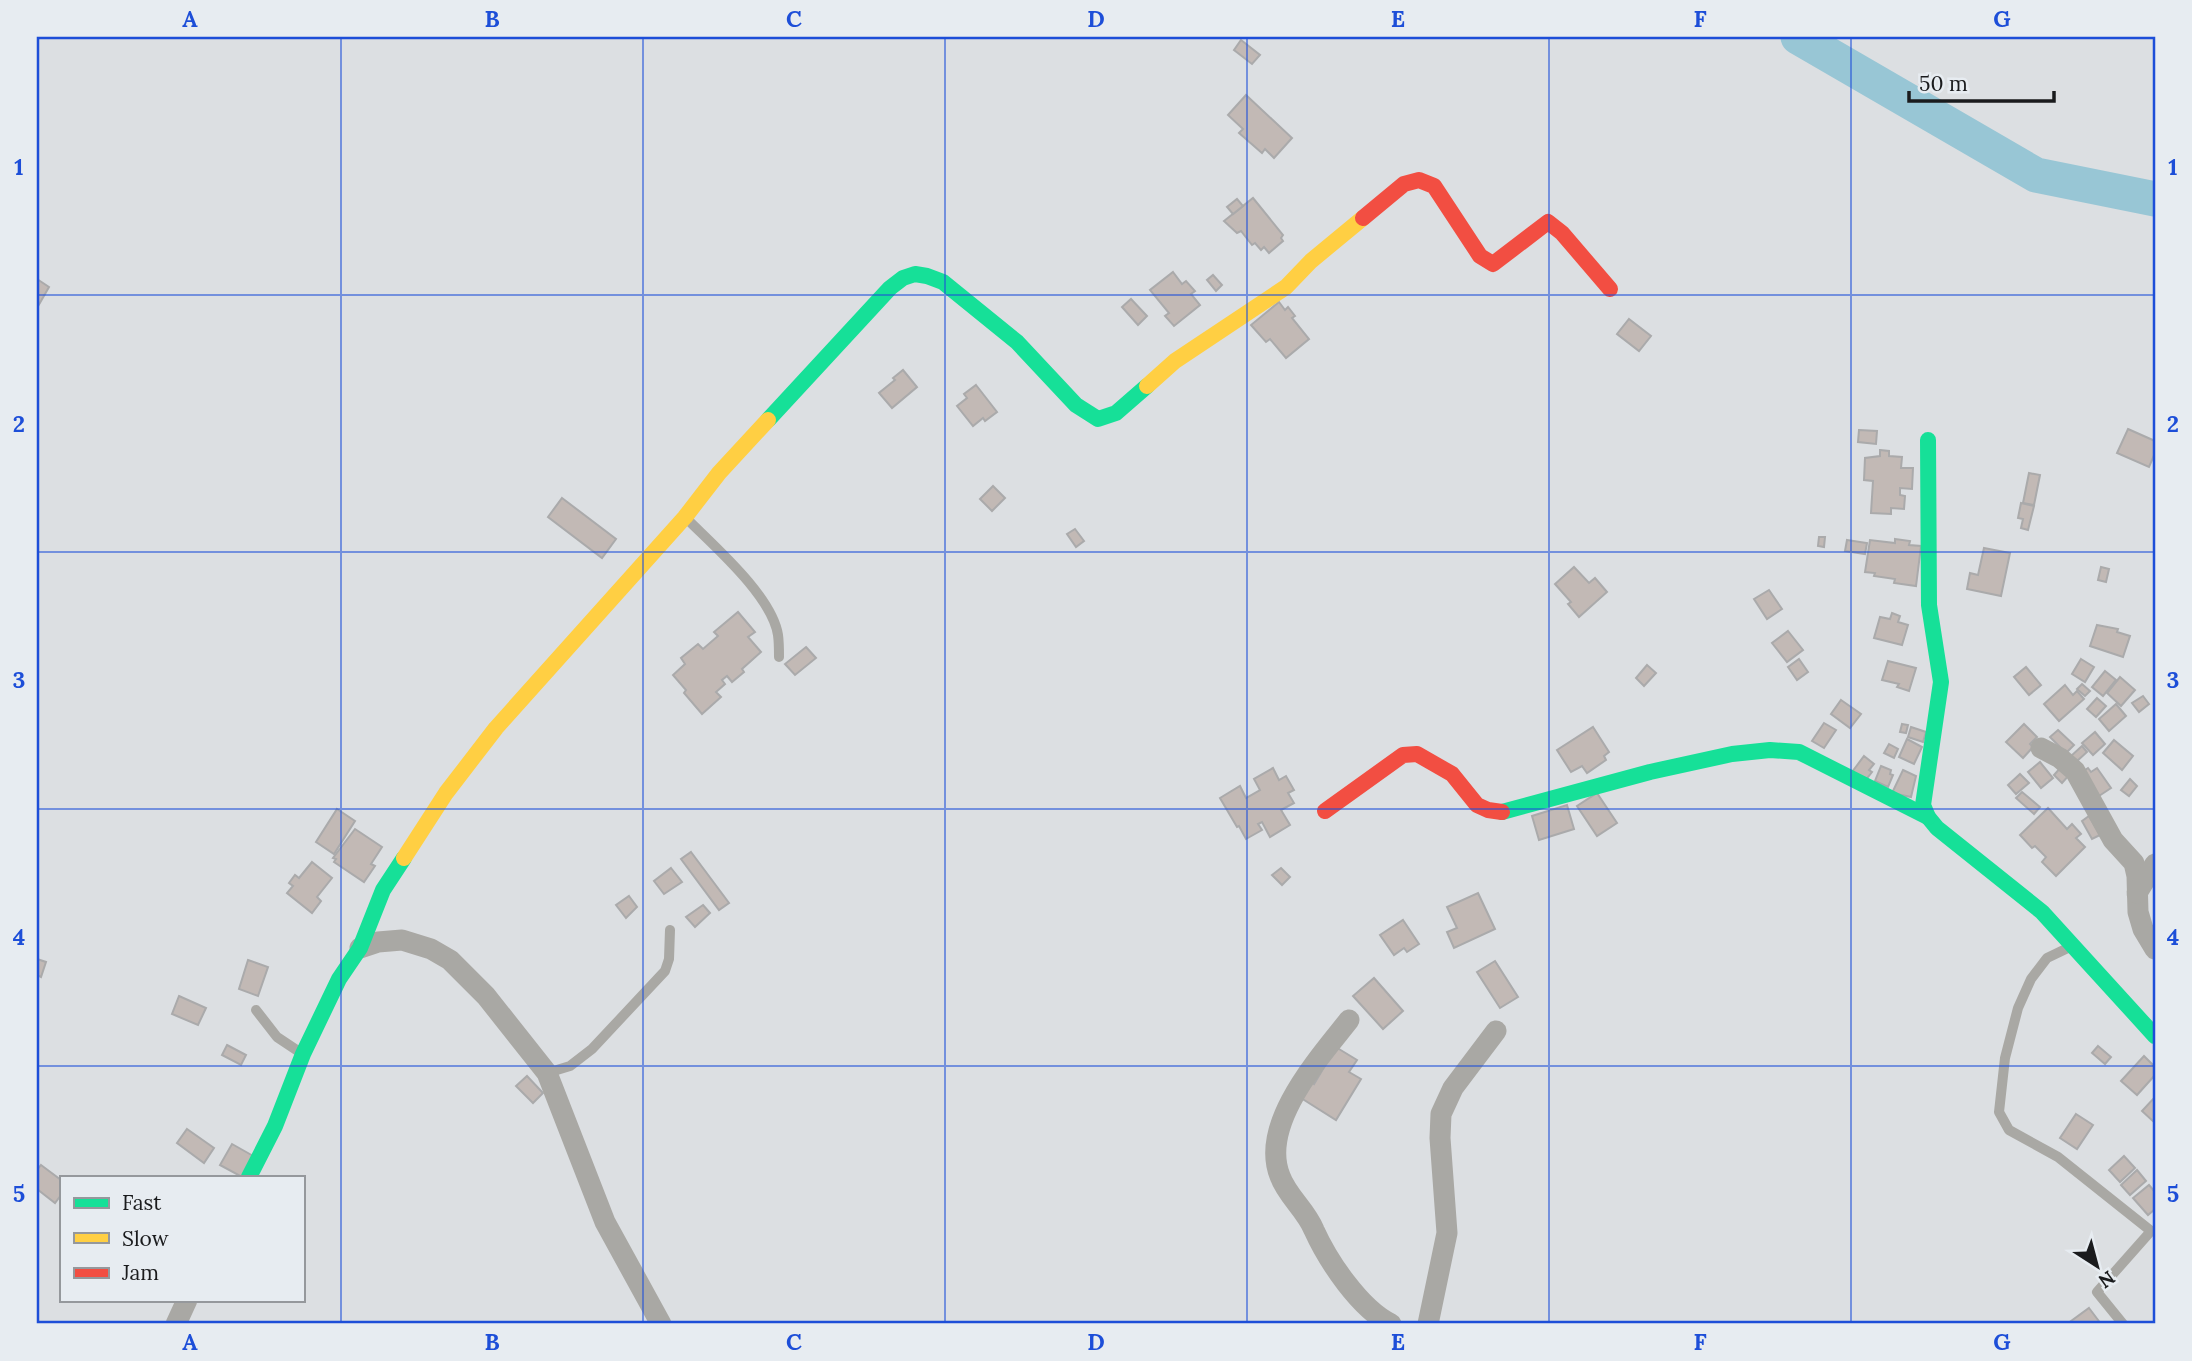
<svg xmlns="http://www.w3.org/2000/svg" width="2192" height="1361" font-family="Lora,serif">
<style>
.lines{fill:none;stroke-linecap:round;stroke-linejoin:round}
.river{stroke:#98c6d5;stroke-width:35}
.building{fill:#c2b9b5;stroke:#aaaaab;stroke-width:2}
.lane{stroke:#a9a8a4;stroke-width:10}
.street{stroke:#a9a8a4;stroke-width:21}
.fast{stroke:#16e098;stroke-width:16}
.slow{stroke:#ffcf43;stroke-width:16}
.jam{stroke:#f24e42;stroke-width:16}
.grid{fill:none;stroke:#1d4ed8;stroke-width:2;stroke-opacity:0.55}
.neatline{fill:none;stroke:#1d4ed8;stroke-width:2.5}
.grid-label{font-size:23px;text-anchor:middle;font-weight:bold;fill:#1d4ed8}
</style>
<rect width="100%" height="100%" fill="#dcdfe2"/>
<g class="lines">
<polyline class="river" points="1798,37 2036,175 2155,199"/>
</g>
<g class="building">
<polygon points="1241,40 1260,55 1252,64 1234,50"/>
<polygon points="1246,95 1292,138 1274,158 1265,149 1262,153 1239,133 1243,129 1228,115"/>
<polygon points="1253,198 1283,235 1281,238 1283,241 1269,253 1264,247 1261,250 1255,243 1252,245 1241,231 1237,233 1224,221"/>
<polygon points="1237,199 1243,206 1233,214 1227,207"/>
<polygon points="1173,272 1182,284 1186,281 1195,291 1191,294 1200,305 1174,326 1165,316 1169,313 1150,290"/>
<polygon points="1213,275 1222,285 1216,291 1207,280"/>
<polygon points="37,279 49,287 37,308"/>
<polygon points="1131,299 1147,316 1138,325 1122,307"/>
<polygon points="1279,302 1285,310 1288,307 1295,316 1292,318 1309,339 1286,358 1270,339 1266,342 1251,325"/>
<polygon points="1629,319 1651,336 1639,351 1617,334"/>
<polygon points="903,370 917,387 892,408 879,393 895,380 893,378"/>
<polygon points="976,385 997,412 985,421 983,418 973,426 957,406 967,398 964,394"/>
<polygon points="2128,429 2155,441 2155,453 2149,467 2117,453"/>
<polygon points="1859,430 1877,431 1876,444 1858,442"/>
<polygon points="1880,450 1889,451 1889,456 1902,457 1901,468 1913,468 1912,489 1900,488 1900,495 1905,496 1904,509 1891,508 1891,514 1871,513 1873,481 1864,480 1865,458 1880,456"/>
<polygon points="2029,473 2040,475 2034,505 2023,503"/>
<polygon points="993,486 1005,498 992,511 980,499"/>
<polygon points="562,498 616,539 602,558 548,517"/>
<polygon points="2021,503 2034,506 2028,530 2021,528 2023,519 2018,518"/>
<polygon points="1075,529 1084,541 1076,547 1067,534"/>
<polygon points="1819,537 1825,537 1824,547 1818,546"/>
<polygon points="1895,539 1910,541 1909,545 1921,546 1916,586 1894,583 1895,579 1874,576 1875,573 1865,572 1870,540 1895,543"/>
<polygon points="1847,540 1867,543 1865,554 1845,551"/>
<polygon points="1984,548 2010,553 2001,596 1967,589 1970,573 1978,575"/>
<polygon points="1574,567 1589,583 1595,578 1607,592 1579,617 1568,604 1571,602 1555,584"/>
<polygon points="2101,567 2109,569 2106,582 2098,580"/>
<polygon points="1769,590 1782,609 1767,619 1754,599"/>
<polygon points="738,612 755,632 748,637 761,652 742,669 744,672 732,682 727,676 722,680 725,684 716,692 721,697 702,714 684,693 686,690 673,675 685,664 681,658 698,644 703,649 718,636 714,632"/>
<polygon points="1892,613 1900,616 1898,622 1908,625 1902,645 1874,638 1880,617 1890,619"/>
<polygon points="2097,625 2118,629 2117,632 2130,636 2123,657 2090,646"/>
<polygon points="1788,631 1803,650 1787,662 1772,643"/>
<polygon points="806,647 816,658 795,675 785,664"/>
<polygon points="1799,659 1808,672 1797,680 1788,667"/>
<polygon points="2081,659 2094,667 2085,682 2072,674"/>
<polygon points="1888,661 1916,668 1909,691 1897,687 1899,684 1882,680"/>
<polygon points="1647,665 1656,673 1644,686 1636,678"/>
<polygon points="2026,667 2041,685 2029,695 2014,677"/>
<polygon points="2105,671 2116,680 2103,696 2092,687"/>
<polygon points="2120,677 2135,690 2121,706 2107,693"/>
<polygon points="2082,684 2090,691 2085,696 2077,689"/>
<polygon points="2065,685 2073,695 2077,691 2084,699 2059,721 2044,704"/>
<polygon points="2143,696 2149,704 2139,712 2132,703"/>
<polygon points="2097,698 2106,706 2096,717 2087,709"/>
<polygon points="1841,700 1861,714 1850,728 1831,714"/>
<polygon points="2116,704 2126,716 2109,731 2099,719"/>
<polygon points="1824,723 1836,730 1824,748 1812,741"/>
<polygon points="1902,724 1908,725 1906,733 1900,732"/>
<polygon points="2024,724 2037,737 2030,744 2033,747 2023,758 2006,742"/>
<polygon points="1593,727 1609,752 1604,756 1606,760 1587,773 1582,766 1571,772 1557,750"/>
<polygon points="1911,727 1926,732 1923,742 1908,737"/>
<polygon points="2058,730 2074,745 2066,753 2050,737"/>
<polygon points="2095,732 2105,744 2093,755 2082,743"/>
<polygon points="1907,739 1922,747 1914,764 1899,757"/>
<polygon points="2114,740 2133,756 2122,770 2103,753"/>
<polygon points="1889,744 1898,749 1894,758 1884,753"/>
<polygon points="2082,746 2087,752 2076,762 2071,756"/>
<polygon points="1864,756 1874,764 1869,770 1872,772 1865,781 1852,772"/>
<polygon points="2040,762 2053,778 2041,788 2028,772"/>
<polygon points="1881,766 1891,770 1890,774 1893,775 1888,787 1875,781"/>
<polygon points="2062,766 2070,774 2062,783 2054,775"/>
<polygon points="1273,768 1279,780 1286,776 1294,790 1288,793 1294,803 1281,810 1290,825 1270,837 1262,822 1258,824 1262,830 1246,839 1239,826 1237,827 1220,798 1240,786 1246,798 1260,790 1254,779"/>
<polygon points="2088,768 2091,772 2097,768 2111,788 2099,796 2082,772"/>
<polygon points="1903,770 1916,776 1911,797 1892,793"/>
<polygon points="2020,774 2029,783 2016,794 2008,785"/>
<polygon points="2130,779 2137,786 2129,796 2121,790"/>
<polygon points="2022,792 2040,807 2034,814 2016,798"/>
<polygon points="1597,793 1617,823 1597,836 1577,806"/>
<polygon points="1567,805 1574,829 1539,840 1532,816"/>
<polygon points="2048,808 2067,829 2072,824 2081,834 2076,838 2085,847 2056,876 2042,862 2046,857 2035,846 2032,848 2020,835"/>
<polygon points="337,809 355,821 334,854 316,842"/>
<polygon points="2089,816 2100,835 2092,839 2082,821"/>
<polygon points="355,829 382,847 371,864 375,866 364,882 334,862 336,859 333,858"/>
<polygon points="691,852 729,903 719,910 681,859"/>
<polygon points="312,862 332,878 317,897 321,901 312,913 287,893 293,886 289,883 295,875 299,878"/>
<polygon points="671,868 682,882 664,894 654,881"/>
<polygon points="1281,868 1290,877 1282,885 1272,875"/>
<polygon points="1478,893 1495,929 1454,948 1447,932 1457,928 1447,907"/>
<polygon points="629,896 637,907 626,918 616,905"/>
<polygon points="703,905 710,913 695,927 686,917"/>
<polygon points="1403,920 1419,944 1407,952 1404,948 1394,955 1380,935"/>
<polygon points="37,959 46,962 41,977 37,975"/>
<polygon points="248,960 268,967 258,996 239,989"/>
<polygon points="1495,961 1518,997 1500,1008 1477,972"/>
<polygon points="1374,978 1403,1011 1383,1029 1353,996"/>
<polygon points="179,996 206,1008 198,1025 172,1014"/>
<polygon points="227,1045 246,1055 241,1065 222,1055"/>
<polygon points="1334,1046 1357,1060 1349,1072 1361,1079 1336,1120 1301,1098 1311,1082 1314,1084 1326,1064"/>
<polygon points="2098,1046 2111,1057 2105,1064 2092,1053"/>
<polygon points="2144,1056 2155,1067 2155,1075 2137,1095 2121,1081"/>
<polygon points="527,1076 543,1093 533,1103 516,1086"/>
<polygon points="2155,1097 2155,1123 2142,1111"/>
<polygon points="2076,1114 2093,1125 2077,1149 2060,1138"/>
<polygon points="187,1129 214,1148 204,1163 177,1143"/>
<polygon points="232,1144 255,1157 242,1177 220,1165"/>
<polygon points="2124,1156 2135,1168 2120,1182 2109,1170"/>
<polygon points="41,1165 61,1180 61,1195 55,1203 37,1189 37,1170"/>
<polygon points="2137,1170 2146,1181 2130,1195 2121,1185"/>
<polygon points="2149,1185 2155,1192 2155,1209 2148,1215 2133,1198"/>
<polygon points="2089,1308 2101,1324 2067,1324"/>
</g>
<g class="lines">
<g class="lane">
<path d="M687,519c27,27 85,77 91,116 1,7 1,15 1,22"/>
<polyline points="2072,946 2047,958 2031,979 2018,1008 2005,1058 1999,1112 2009,1130 2058,1157 2151,1231 2097,1292 2123,1324"/>
<polyline points="256,1010 277,1037 301,1053"/>
<polyline points="547,1073 570,1066 592,1049 665,971 669,959 670,930"/>
</g>
<g class="street">
<polyline points="2041,748 2060,758 2075,771 2113,840 2134,863 2137,876 2138,912 2143,929 2155,949"/>
<polyline points="2137,893 2155,864"/>
<polyline points="360,948 378,942 402,940 431,949 450,960 486,996 547,1073 605,1222 661,1324"/>
<path d="M1349,1020c-29,37 -90,104 -69,156 7,20 26,34 34,54 14,31 46,79 77,94"/>
<polyline points="176,1324 187,1300"/>
<polyline points="1428,1324 1447,1233 1440,1138 1441,1114 1453,1088 1496,1031"/>
</g>
<g class="fast">
<polyline points="768,420 890,288 903,278 915,274 927,276 943,282 1017,342 1076,405 1098,419 1116,413 1147,386"/>
<polyline points="1928,440 1929,605 1941,682 1923,805 1928,817 1937,828 2042,912 2155,1036"/>
<polyline points="1502,812 1650,772 1732,754 1770,750 1799,752 1928,817"/>
<polyline points="249,1177 275,1126 303,1054 339,979 360,948 383,890 404,858"/>
</g>
<g class="slow">
<polyline points="1147,386 1175,361 1286,287 1311,261 1363,218"/>
<polyline points="404,858 446,793 496,728 685,517 719,473 768,420"/>
</g>
<g class="jam">
<polyline points="1363,218 1404,184 1419,180 1434,186 1480,256 1493,264 1548,222 1562,233 1610,289"/>
<polyline points="1325,811 1403,755 1417,754 1452,774 1477,805 1488,810 1502,812"/>
</g>
</g>
<path class="grid" d="M341,37v1287M643,37v1287M945,37v1287M1247,37v1287M1549,37v1287M1851,37v1287M37,295h2118M37,552h2118M37,809h2118M37,1066h2118"/>
<rect width="2192" height="1361" fill="none" stroke="#e7ecf1" stroke-width="77"/>
<rect x="60" y="1176" width="245" height="126" fill="#e7ecf1" stroke="#95989c" stroke-width="2"/>
<rect x="74" y="1198" width="35" height="10" fill="#16e098" stroke="#95989c" stroke-width="2"/>
<text x="122" y="1210" font-size="21" fill="#1a1b1d">Fast</text>
<rect x="74" y="1233" width="35" height="10" fill="#ffcf43" stroke="#95989c" stroke-width="2"/>
<text x="122" y="1246" font-size="21" fill="#1a1b1d">Slow</text>
<rect x="74" y="1268" width="35" height="10" fill="#f24e42" stroke="#95989c" stroke-width="2"/>
<text x="122" y="1280" font-size="21" fill="#1a1b1d">Jam</text>
<g transform="translate(2097 1266) rotate(144)" stroke="#e7ecf1" stroke-width="5" paint-order="stroke">
<path d="M0-5L12 26L0 18L-12 26Z" fill="#1a1b1d"/>
<text y="-10" font-size="19" font-weight="bold" text-anchor="middle" fill="#1a1b1d">N</text>
</g>
<path d="M1909 91v10h145v-10" fill="none" stroke="#1a1b1d" stroke-width="3.5"/>
<text x="1919" y="91" font-size="21" fill="#1a1b1d" stroke="#e7ecf1" stroke-width="5" paint-order="stroke">50 m</text>
<rect x="38" y="38" width="2116" height="1284" class="neatline"/>
<g class="grid-label">
<text x="190" y="27">A</text>
<text x="492" y="27">B</text>
<text x="794" y="27">C</text>
<text x="1096" y="27">D</text>
<text x="1398" y="27">E</text>
<text x="1700" y="27">F</text>
<text x="2002" y="27">G</text>
<text x="19" y="175">1</text>
<text x="2173" y="175">1</text>
<text x="19" y="432">2</text>
<text x="2173" y="432">2</text>
<text x="19" y="688">3</text>
<text x="2173" y="688">3</text>
<text x="19" y="945">4</text>
<text x="2173" y="945">4</text>
<text x="19" y="1202">5</text>
<text x="2173" y="1202">5</text>
<text x="190" y="1350">A</text>
<text x="492" y="1350">B</text>
<text x="794" y="1350">C</text>
<text x="1096" y="1350">D</text>
<text x="1398" y="1350">E</text>
<text x="1700" y="1350">F</text>
<text x="2002" y="1350">G</text>
</g>
</svg>
